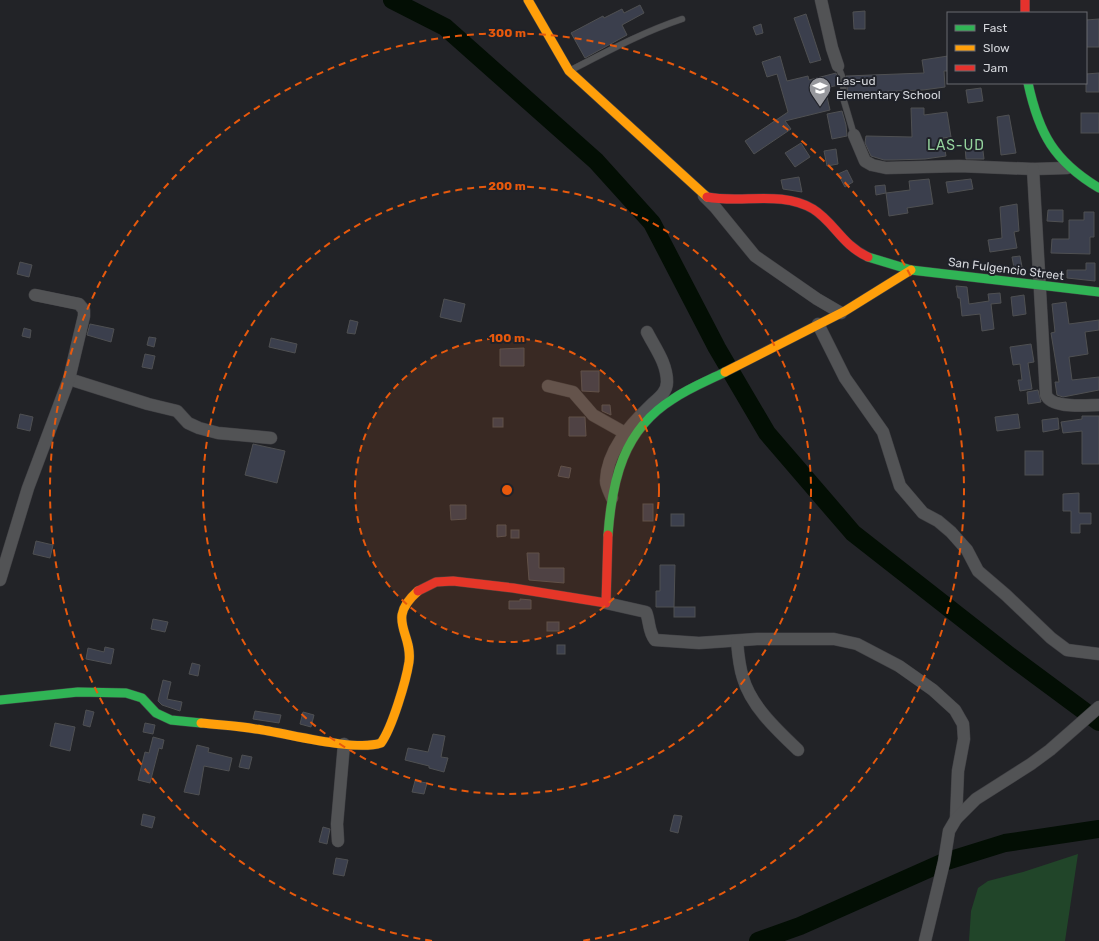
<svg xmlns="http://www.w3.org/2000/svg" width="1099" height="941" font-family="Rubik,sans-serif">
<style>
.green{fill:#214529}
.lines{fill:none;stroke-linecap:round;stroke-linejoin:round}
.river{stroke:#030e04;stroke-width:18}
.building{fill:#3b3f4d;stroke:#4f5052}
.lane-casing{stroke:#404044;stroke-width:7}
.street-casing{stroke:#404044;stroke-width:13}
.fast-casing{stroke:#404044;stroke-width:10}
.slow-casing{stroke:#404044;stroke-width:10}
.jam-casing{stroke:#404044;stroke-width:10}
.lane{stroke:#525355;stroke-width:6}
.street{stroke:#525355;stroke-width:12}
.fast{stroke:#30b455;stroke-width:9}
.slow{stroke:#ff9f0a;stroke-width:9}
.jam{stroke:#e5322d;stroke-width:9}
.ring{fill:none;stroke:#e8590c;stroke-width:2;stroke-dasharray:7 5}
.labels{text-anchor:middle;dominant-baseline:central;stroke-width:4;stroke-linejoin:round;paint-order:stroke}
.poi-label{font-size:12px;fill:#d4d6db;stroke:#202229;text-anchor:start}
.street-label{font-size:12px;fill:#d4d6db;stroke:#202229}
.quarter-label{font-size:14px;letter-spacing:1px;fill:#95d49d;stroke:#202229}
.centre{fill:#e8590c;stroke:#202229;stroke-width:2}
.ring-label{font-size:12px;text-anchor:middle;font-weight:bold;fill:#e8590c;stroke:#202229;stroke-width:4;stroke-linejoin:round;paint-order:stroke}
</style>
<rect width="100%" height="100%" fill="#222327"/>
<polygon class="green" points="1078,854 1065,941 969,941 971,911 978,888 988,881 1023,872"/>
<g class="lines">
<g class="river">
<polyline points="392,0 445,27 596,161 652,223 717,348 767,433 853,533 1010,656 1099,722"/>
<polyline points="758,941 800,926 944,862 1005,843 1099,829"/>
</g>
</g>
<g class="building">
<polygon points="640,5 644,13 622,25 627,35 585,58 571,33 603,16 604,18 622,9 624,13"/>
<polygon points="865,11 865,29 854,29 853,12"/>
<polygon points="806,14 821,60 810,63 794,18"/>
<polygon points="1099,19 1099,47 1086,47 1086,20"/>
<polygon points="761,24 763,33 756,35 753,27"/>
<polygon points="780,56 787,81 808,76 809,80 836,73 839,85 825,88 830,110 785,121 791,129 754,154 745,141 788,112 777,74 767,77 762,62"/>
<polygon points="948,56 948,71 944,71 945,87 923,90 848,93 846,76 924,73 922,60"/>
<polygon points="1099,73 1099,92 1086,92 1086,74"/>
<polygon points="981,88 983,101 968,103 966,90"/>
<polygon points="911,108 924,108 924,115 947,112 951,137 943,138 946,156 925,159 893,160 884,160 871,156 865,143 866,136 912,137"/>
<polygon points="842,111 846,125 847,136 832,139 827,114"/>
<rect x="1081" y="113" width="18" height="20"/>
<polygon points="1009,115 1016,153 1001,155 997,117"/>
<polygon points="801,143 810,157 795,167 785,153"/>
<polygon points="982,143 984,159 966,159 965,146"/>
<polygon points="836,149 838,164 827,166 824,151"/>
<polygon points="847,170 853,182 845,187 838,174"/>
<polygon points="799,177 802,192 783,189 781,180"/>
<polygon points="929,179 933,204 907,208 908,213 889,216 886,193 910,190 909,181"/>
<polygon points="971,179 973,189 948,193 946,182"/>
<polygon points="885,185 886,193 876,195 875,186"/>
<polygon points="1017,204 1019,231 1014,232 1017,248 990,252 988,240 1002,238 1000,207"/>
<polygon points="1048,210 1063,210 1063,222 1047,221"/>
<polygon points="1084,212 1094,212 1094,237 1090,237 1090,254 1051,253 1052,239 1069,239 1069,220 1084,220"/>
<polygon points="1020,256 1022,267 1014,268 1012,257"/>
<polygon points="20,262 32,265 29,277 17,274"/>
<polygon points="1086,263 1095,263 1095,281 1067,278 1067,270 1086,270"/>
<polygon points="956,286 967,287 969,304 989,301 988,294 1000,293 1001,303 991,304 994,329 982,331 980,314 962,316 960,298 958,298"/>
<polygon points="1024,295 1026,314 1013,316 1011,297"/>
<polygon points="444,299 465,304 461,322 440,317"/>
<polygon points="1066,302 1069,324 1099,320 1099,330 1085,332 1088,354 1069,357 1072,380 1099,377 1099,390 1063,397 1057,395 1055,382 1059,382 1051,333 1055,332 1052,304"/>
<polygon points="350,320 358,322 355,334 347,333"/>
<polygon points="90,324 114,329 111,342 87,335"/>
<polygon points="24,328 31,330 30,338 22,336"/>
<polygon points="149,337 156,338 154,347 147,345"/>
<polygon points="271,338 297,344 295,353 269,347"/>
<polygon points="1031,344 1034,362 1028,363 1032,389 1020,391 1018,380 1022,380 1020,364 1013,365 1010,347"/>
<polygon points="524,348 524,366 500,366 500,349"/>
<polygon points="145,354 155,356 152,369 142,367"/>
<polygon points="581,371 599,371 599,392 582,391"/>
<polygon points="1038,390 1041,402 1028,404 1027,392"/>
<polygon points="602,405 610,405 611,415 602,411"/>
<polygon points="20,414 33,417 30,431 17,428"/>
<polygon points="1018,414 1020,428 997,431 995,417"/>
<polygon points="1082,416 1099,416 1099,464 1082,464 1082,431 1063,433 1061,422 1082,419"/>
<polygon points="569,417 585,417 586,436 569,436"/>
<rect x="493" y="418" width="10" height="9"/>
<polygon points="1058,418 1059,429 1043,432 1042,420"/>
<polygon points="253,444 285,451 277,483 245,475"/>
<rect x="1025" y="451" width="18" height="24"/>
<polygon points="561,466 571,468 569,478 558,476"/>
<polygon points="1079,493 1079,513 1091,513 1091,524 1080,524 1080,533 1071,533 1071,511 1063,511 1063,494"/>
<rect x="643" y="504" width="10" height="17"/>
<polygon points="450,505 466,505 466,519 451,520"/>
<rect x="671" y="514" width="13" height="12"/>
<polygon points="497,525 506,525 506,536 497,537"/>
<rect x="511" y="530" width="8" height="8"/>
<polygon points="36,541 53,545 50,558 33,554"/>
<polygon points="527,553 539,553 539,568 564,568 564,583 529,580"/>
<polygon points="660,565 675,565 674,607 656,607 656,591 660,591"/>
<polygon points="520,599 531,600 531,609 509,609 509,601 520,601"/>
<rect x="674" y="607" width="21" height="10"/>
<polygon points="153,619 168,622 165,632 151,629"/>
<rect x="547" y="622" width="12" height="9"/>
<rect x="557" y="645" width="8" height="9"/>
<polygon points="105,647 114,649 111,664 86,659 88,648 104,652"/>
<polygon points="192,663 200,665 198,676 189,674"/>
<polygon points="163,680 171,682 167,699 182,702 180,711 162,705 158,701"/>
<polygon points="86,710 94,712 90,727 83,725"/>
<polygon points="255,711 281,715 279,723 253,719"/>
<polygon points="303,712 314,715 311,727 300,724"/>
<polygon points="55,723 75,727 70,751 50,746"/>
<polygon points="145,723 155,725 153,734 143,732"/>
<polygon points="433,734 445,736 441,757 448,758 444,772 429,768 429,766 405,760 408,748 428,752"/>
<polygon points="153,737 164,740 162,749 159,748 150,783 138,780 145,752 149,753"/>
<polygon points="197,745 209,748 208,752 232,758 229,771 204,766 199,795 184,792"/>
<polygon points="242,755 252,757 249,769 239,767"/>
<polygon points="415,781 427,783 424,794 412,792"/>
<polygon points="143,814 155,817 152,828 141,825"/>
<polygon points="674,815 682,816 678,833 670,831"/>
<polygon points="323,827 330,829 327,844 319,842"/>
<polygon points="336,858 348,860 344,876 333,874"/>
</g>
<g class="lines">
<g class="lane-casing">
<g id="lane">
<polyline points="838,66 843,79 844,101 854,135"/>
<path d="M571,70c37,-19 72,-38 111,-51"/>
</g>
</g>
<g class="street-casing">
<g id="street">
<polyline points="821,0 832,48 838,66"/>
<polyline points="854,135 865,161 872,165 886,168 959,166 1033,169 1067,168"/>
<path d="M1033,169l13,226c6,14 39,10 53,10"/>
<polyline points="704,196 715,207 755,256 817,299 841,313"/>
<polyline points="818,324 845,378 883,432 900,486 923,513 938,521 951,532 967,550 978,571 1006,595 1051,638 1067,650 1099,654"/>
<polyline points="69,379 148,404 177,411 188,423 199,428 218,433 271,438"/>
<polyline points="548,386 573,392 593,415 625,433"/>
<path d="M612,498c-2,-5 -6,-12 -6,-17 1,-30 24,-56 44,-75 7,-7 17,-13 17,-24 0,-19 -12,-34 -20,-50"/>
<polyline points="0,580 28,488 69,379 84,316 84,310 79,304 35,295"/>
<path d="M606,603l40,9c4,10 2,19 9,28l44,3 58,-4h77l23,5 42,22 34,24 22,20 8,14 1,15 -6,32 -2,48"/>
<path d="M737,641c1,12 2,25 6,37 8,28 34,52 55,72"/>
<polyline points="338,841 337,824 344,744"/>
<polyline points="925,941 944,862 949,831 956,819 976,799 1031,764 1050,750 1099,707"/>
</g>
</g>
<g class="fast-casing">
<g id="fast">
<path d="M1028,83c11,51 26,78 71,105"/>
<polyline points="868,257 911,270 1099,292"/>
<path d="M608,535c4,-55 15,-105 65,-136 16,-11 34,-18 52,-27"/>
<polyline points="0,700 78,692 126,693 142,698 156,713 171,720 201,723"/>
</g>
</g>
<g class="slow-casing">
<g id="slow">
<polyline points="528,0 569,71 707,197"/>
<polyline points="725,372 845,311 911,270"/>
<path d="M201,723c18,2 37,3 55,6 31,4 98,23 125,14 11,-15 25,-62 28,-81 4,-30 -24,-42 9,-71"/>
</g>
</g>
<g class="jam-casing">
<g id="jam">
<polyline points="1025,0 1025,13"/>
<path d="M707,197c34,7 74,-7 106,12 21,13 29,36 55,48"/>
<polyline points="418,591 436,582 453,581 513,588 606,603 608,535"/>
</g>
</g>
<use href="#lane" class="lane"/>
<use href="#street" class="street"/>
<use href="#fast" class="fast"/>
<use href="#slow" class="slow"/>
<use href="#jam" class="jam"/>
</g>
<circle cx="507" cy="490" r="152" fill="#e8590c" fill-opacity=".12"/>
<g class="ring">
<circle cx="507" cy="490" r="152"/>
<circle cx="507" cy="490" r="304"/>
<path d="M432 941A457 457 0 1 1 582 941"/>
</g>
<defs>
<g id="school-pin" transform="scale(1.15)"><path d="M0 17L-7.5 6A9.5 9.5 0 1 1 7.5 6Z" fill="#96979c" stroke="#202229"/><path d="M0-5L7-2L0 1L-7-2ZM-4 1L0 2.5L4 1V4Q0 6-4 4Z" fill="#fff"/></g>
</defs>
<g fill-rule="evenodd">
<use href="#school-pin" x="820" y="88"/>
</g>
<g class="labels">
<g class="poi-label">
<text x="836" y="81">Las-ud<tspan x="836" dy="14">Elementary School</tspan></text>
</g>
<g class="street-label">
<text transform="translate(1006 269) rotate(7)">San Fulgencio Street</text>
</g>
<g class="quarter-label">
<text x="956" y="145">LAS-UD</text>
</g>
</g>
<circle cx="507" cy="490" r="6" class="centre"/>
<g class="ring-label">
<text x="507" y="37">300 m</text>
<text x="507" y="190">200 m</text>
<text x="507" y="342">100 m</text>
</g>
<rect x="947" y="12" width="140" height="72" fill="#202229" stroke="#686a70"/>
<rect x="955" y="25" width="20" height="6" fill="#30b455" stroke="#686a70"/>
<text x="983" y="32" font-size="12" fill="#d4d6db">Fast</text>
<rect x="955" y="45" width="20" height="6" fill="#ff9f0a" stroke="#686a70"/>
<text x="983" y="52" font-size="12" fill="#d4d6db">Slow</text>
<rect x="955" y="65" width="20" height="6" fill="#e5322d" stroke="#686a70"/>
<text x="983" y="72" font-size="12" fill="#d4d6db">Jam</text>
</svg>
